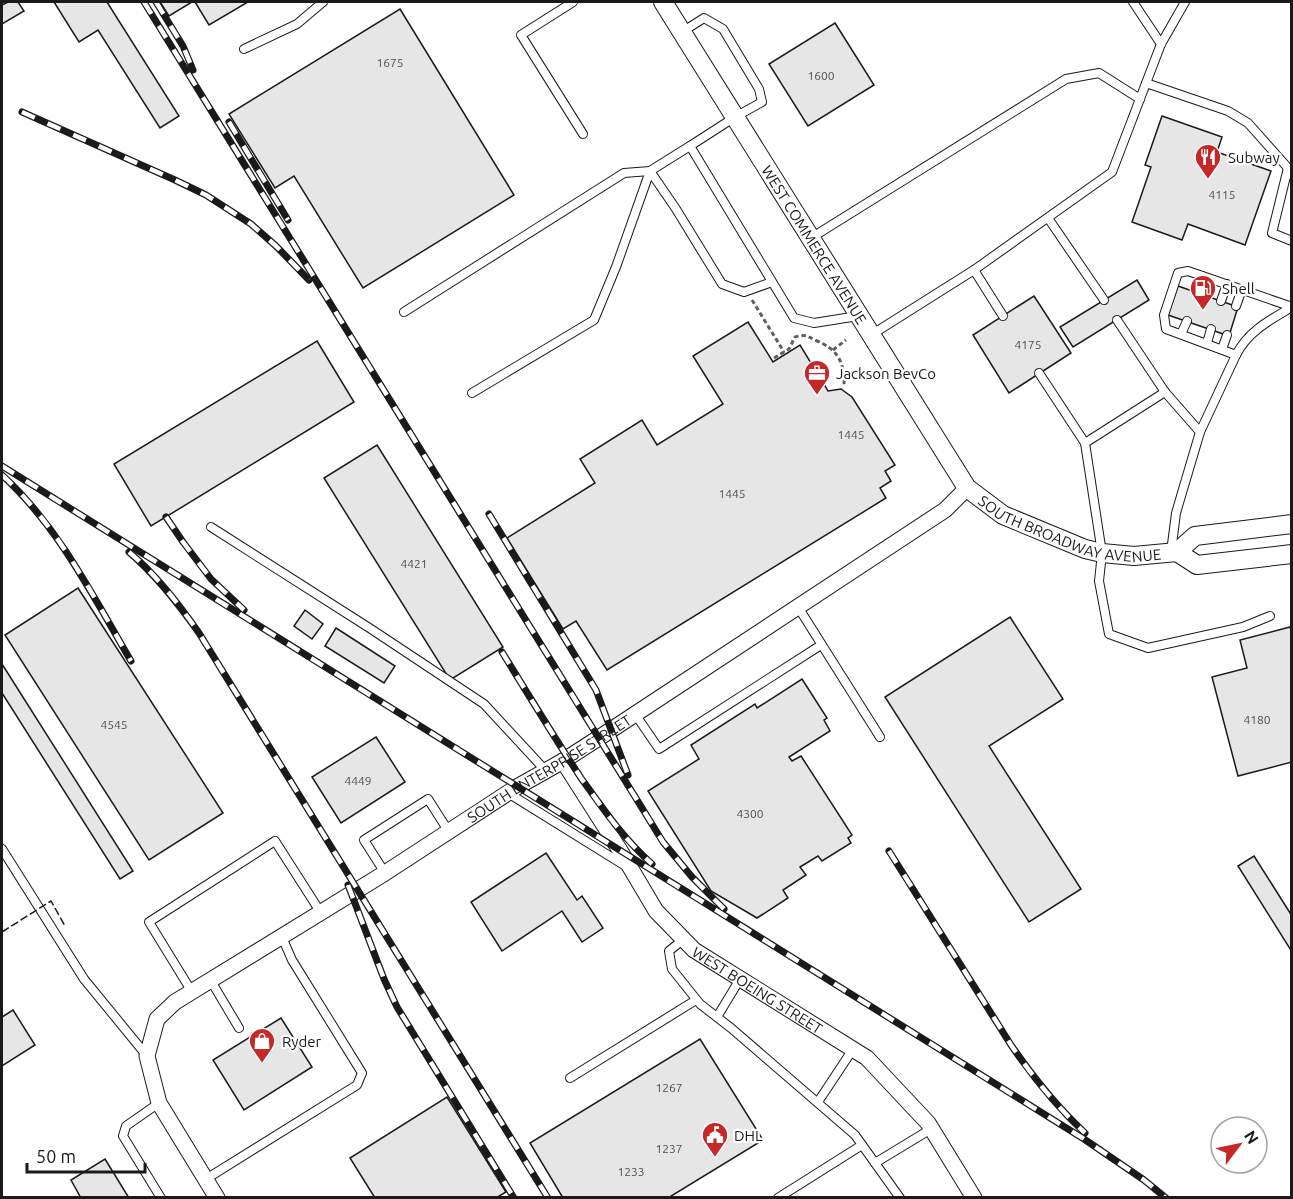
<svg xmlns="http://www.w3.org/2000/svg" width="1293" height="1199" font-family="Ubuntu,sans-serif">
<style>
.building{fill:#e6e6e6;stroke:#1a1a1a;stroke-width:1.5}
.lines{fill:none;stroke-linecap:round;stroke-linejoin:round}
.service-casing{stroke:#1a1a1a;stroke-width:10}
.minor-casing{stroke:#1a1a1a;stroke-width:17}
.tertiary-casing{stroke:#1a1a1a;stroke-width:20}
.path{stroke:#5f5f5f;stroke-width:3;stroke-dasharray:4.5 3;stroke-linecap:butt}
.service{stroke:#fff;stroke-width:8}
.minor{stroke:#fff;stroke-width:15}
.tertiary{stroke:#fff;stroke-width:18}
.rail-casing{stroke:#1a1a1a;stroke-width:7}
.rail{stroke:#fff;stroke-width:4.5;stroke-dasharray:14;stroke-linecap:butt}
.fence{stroke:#1a1a1a;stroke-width:1.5;stroke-dasharray:8 3;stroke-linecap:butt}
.labels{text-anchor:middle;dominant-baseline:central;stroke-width:4.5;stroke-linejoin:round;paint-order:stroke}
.number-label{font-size:12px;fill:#4d4d4d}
.poi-label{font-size:15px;fill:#1a1a1a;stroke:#fff;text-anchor:start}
.street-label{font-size:15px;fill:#1a1a1a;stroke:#fff}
</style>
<rect width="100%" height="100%" fill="#fff"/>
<g class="building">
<polygon points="8,2 18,2 24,11 2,24 2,5"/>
<polygon points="54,2 107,2 179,116 160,128 98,30 79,42"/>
<polygon points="160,2 192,2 169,16"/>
<polygon points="195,2 248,2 209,25"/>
<polygon points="400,9 514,195 363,288 294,176 275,188 229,114"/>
<polygon points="835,23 874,85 808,126 769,64"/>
<polygon points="1162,116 1222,137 1217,152 1271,171 1245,245 1188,224 1182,240 1132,222 1151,167 1145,165"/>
<polygon points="1137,280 1149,300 1073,347 1060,327"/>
<polygon points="1178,286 1238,307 1229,336 1168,315"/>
<polygon points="1034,296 1071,353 1009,393 973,335"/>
<polygon points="748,322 773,362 800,345 828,391 841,389 852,397 895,465 885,471 891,481 880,488 886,498 607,670 576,621 563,629 507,538 595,483 580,459 642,420 657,445 723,404 693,356"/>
<polygon points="317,341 354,402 151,526 114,464"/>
<polygon points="377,445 503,647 450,680 324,478"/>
<polygon points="78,588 223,813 149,860 5,635"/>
<polygon points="305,610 323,624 312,639 294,626"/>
<polygon points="1010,617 1063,699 989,746 1081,889 1029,922 885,697"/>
<polygon points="1290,627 1292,633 1292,762 1238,776 1212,677 1247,668 1240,640"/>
<polygon points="336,628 395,666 384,683 325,646"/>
<polygon points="2,664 133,871 120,879 2,693"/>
<polygon points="802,679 827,718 824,720 830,731 789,757 792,761 801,756 852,835 848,838 851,843 822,861 818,856 800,867 806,875 783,890 788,898 757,918 711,891 648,791 699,759 691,745 755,704 757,708"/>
<polygon points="376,737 405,782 341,823 312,777"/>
<polygon points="546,853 577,900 582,896 603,928 582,942 562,911 502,951 471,902"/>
<polygon points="1254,856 1292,916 1292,952 1238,866"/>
<polygon points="13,1010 35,1045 2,1066 2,1017"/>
<polygon points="281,1018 312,1067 244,1110 213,1060"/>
<polygon points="700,1039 763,1140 668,1198 563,1198 530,1143"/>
<polygon points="447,1097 506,1192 496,1198 375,1198 350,1158"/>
<polygon points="105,1159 129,1198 81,1198 71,1180"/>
</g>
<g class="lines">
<g class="service-casing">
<g id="service">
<polyline points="573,2 521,35 583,134"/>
<polyline points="1133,2 1161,44"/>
<polyline points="682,32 704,18 723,29 759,89 762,102 735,117 690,146 794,318 814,323 858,316"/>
<polyline points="244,49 297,24 323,2"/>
<polyline points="1146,83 1228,111 1248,123 1288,168 1292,175"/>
<polyline points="1288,168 1272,233 1292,241"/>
<polyline points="650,171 676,209 722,284 744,292 772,282"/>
<polyline points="1048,218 1104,300"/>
<polyline points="811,238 1066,79 1099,73 1140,99"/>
<polyline points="974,270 1003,316"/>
<polyline points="1196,292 1202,276"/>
<polyline points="1221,301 1227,284"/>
<polyline points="1236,306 1242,289"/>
<polyline points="404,312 624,173 650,171 690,146"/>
<polyline points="1117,320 1165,392 1200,432"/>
<polyline points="1181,334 1187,321"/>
<polyline points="871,335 974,270 1112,172 1161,44 1185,2"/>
<polyline points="1207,343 1211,329"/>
<polyline points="1222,349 1227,335"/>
<polyline points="1236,355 1166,329 1164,315 1178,273 1188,271 1292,307"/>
<polyline points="1039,373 1085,443"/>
<polyline points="1165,392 1085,443 1102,553 1099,581 1109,634 1148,648 1243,627 1270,616"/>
<polyline points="472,393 594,320 616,267 650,171"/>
<polyline points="211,527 371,629 484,704 546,771"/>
<path d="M1171,552l5,-39 24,-81 36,-77c12,-24 34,-35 56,-48"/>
<polyline points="798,607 880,737"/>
<polyline points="635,714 659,749 821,645"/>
<polyline points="508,793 624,865"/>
<polyline points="2,849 84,979 147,1056"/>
<polyline points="385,873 364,840 428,799 449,832"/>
<polyline points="684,939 669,951 672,969 700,1004 731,1028 855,1135 900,1198"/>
<polyline points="211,981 239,1028"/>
<polyline points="192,992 149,922 275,841 321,913"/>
<polyline points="717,1017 740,979"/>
<polyline points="570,1078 696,1000"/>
<polyline points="818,1102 853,1049"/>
<polyline points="159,1103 126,1126 123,1136 161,1198"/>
<polyline points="875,1163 931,1129"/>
<polyline points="206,1179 357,1085 362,1073 292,960 282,937"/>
<polyline points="778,1198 862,1145"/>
</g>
</g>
<g class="minor-casing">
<g id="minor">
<path id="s1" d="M563,761l58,91 35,59 38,39 173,108 61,65 46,75"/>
<path id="s2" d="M217,1198l-58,-95 -12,-47 10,-37 18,-17 210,-129 132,-86 46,-26 48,-31 334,-220 22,-22"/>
</g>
</g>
<g class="tertiary-casing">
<g id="tertiary">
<path id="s3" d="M663,2l304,486 36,27 82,34 17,4 32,3 43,-4 18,-16 97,-12"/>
<polyline points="1177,552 1197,565 1292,554"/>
</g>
</g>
<g class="path">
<polyline points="752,300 784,352"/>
<polyline points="833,350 846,340"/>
<path d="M774,358l15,-9 6,-12c11,-3 12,-1 22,4 22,9 28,23 27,46"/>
</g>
<use href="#service" class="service"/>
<use href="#minor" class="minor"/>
<use href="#tertiary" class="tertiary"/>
<g class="rail-casing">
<g id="rail">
<polyline points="144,2 663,842 692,877 724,909"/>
<polyline points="156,2 183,46 193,70"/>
<polyline points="22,112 175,180 206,195 251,224 276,246 309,280"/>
<polyline points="229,122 288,220"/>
<polyline points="2,466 1084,1139 1144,1180 1166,1198"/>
<path d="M2,475c56,51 91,121 129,186"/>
<polyline points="489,514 596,690 628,775"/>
<polyline points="166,517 183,542 211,579 244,610"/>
<path d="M129,552c28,24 49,51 70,81l349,565"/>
<path d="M502,652c26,42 52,85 79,126 23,32 41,59 71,86"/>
<path d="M889,851l122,194c22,32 46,62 74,88"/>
<polyline points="348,885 384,979 397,1007 514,1198"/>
</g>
</g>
<use href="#rail" class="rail"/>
<polyline class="fence" points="2,932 51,901 65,926"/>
</g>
<defs>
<g id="restaurant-pin" transform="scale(1.35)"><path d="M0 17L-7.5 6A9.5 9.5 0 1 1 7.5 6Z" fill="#c62828" stroke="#fff"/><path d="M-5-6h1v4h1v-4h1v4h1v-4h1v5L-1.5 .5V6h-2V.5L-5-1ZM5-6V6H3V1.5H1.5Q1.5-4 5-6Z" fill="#fff"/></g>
<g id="fuel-pin" transform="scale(1.35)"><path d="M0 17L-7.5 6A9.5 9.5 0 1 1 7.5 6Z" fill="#c62828" stroke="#fff"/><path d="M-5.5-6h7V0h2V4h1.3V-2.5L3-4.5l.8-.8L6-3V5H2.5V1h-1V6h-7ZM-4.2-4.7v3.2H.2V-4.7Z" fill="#fff"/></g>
<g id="office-pin" transform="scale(1.35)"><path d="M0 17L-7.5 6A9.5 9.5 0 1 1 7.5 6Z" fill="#c62828" stroke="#fff"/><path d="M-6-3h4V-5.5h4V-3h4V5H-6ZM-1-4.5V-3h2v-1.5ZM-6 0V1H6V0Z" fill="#fff"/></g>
<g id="shop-pin" transform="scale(1.35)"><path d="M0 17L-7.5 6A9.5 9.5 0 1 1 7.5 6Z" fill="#c62828" stroke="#fff"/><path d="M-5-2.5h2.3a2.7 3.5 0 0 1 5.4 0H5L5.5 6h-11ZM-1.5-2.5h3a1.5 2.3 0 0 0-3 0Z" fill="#fff"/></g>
<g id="civic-pin" transform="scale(1.35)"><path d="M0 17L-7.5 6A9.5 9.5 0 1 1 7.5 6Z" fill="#c62828" stroke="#fff"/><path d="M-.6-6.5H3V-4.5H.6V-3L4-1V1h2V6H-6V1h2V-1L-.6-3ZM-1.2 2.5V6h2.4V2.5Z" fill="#fff"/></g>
</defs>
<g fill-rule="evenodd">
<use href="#restaurant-pin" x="1208" y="157"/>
<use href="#fuel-pin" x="1203" y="288"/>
<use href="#office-pin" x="817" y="373"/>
<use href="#shop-pin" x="262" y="1041"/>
<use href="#civic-pin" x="715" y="1135"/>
</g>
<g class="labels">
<g class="number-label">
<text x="390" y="62">1675</text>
<text x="821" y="75">1600</text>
<text x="1222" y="194">4115</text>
<text x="1028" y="344">4175</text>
<text x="851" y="434">1445</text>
<text x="732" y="493">1445</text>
<text x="414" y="563">4421</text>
<text x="1257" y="719">4180</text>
<text x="114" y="724">4545</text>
<text x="358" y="780">4449</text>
<text x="750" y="813">4300</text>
<text x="669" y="1087">1267</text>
<text x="669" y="1148">1237</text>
<text x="631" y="1171">1233</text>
</g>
<g class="poi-label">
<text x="1228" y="157">Subway</text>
<text x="1222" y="288">Shell</text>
<text x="836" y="373">Jackson BevCo</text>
<text x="282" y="1041">Ryder</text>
<text x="734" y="1135">DHL</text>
</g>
<g class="street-label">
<text stroke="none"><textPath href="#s3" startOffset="286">WEST COMMERCE AVENUE</textPath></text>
<text stroke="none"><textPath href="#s3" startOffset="687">SOUTH BROADWAY AVENUE</textPath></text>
<text stroke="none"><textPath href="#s2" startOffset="664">SOUTH ENTERPRISE STREET</textPath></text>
<text stroke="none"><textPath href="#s1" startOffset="306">WEST BOEING STREET</textPath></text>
</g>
</g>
<rect width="1293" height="1199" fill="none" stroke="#1a1a1a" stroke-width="6"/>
<g transform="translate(1239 1145) rotate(58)"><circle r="28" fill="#ffffff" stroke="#a3a3a3" stroke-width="1.5"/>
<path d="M0-4.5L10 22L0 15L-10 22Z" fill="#c62828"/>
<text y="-9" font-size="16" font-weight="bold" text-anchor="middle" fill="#1a1a1a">N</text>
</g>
<path d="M27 1163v9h118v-9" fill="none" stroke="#1a1a1a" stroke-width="3"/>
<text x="36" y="1163" font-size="18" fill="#1a1a1a" stroke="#ffffff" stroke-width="4.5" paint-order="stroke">50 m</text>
</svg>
